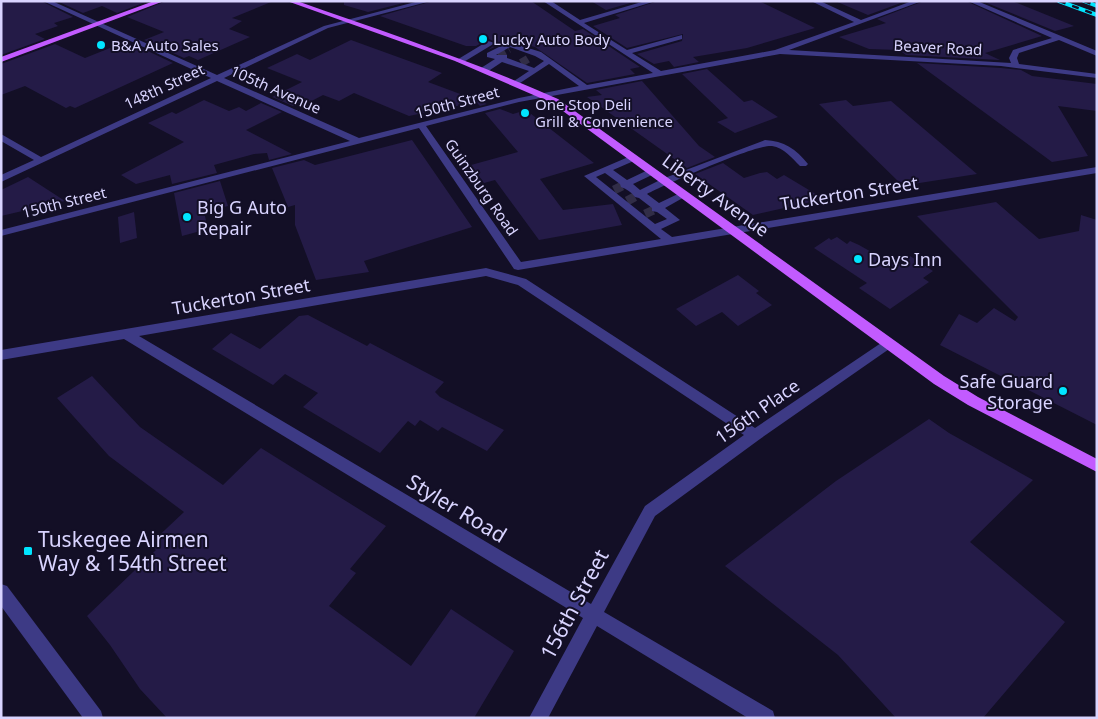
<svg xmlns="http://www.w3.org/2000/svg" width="1098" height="719" font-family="'Noto Sans',sans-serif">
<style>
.building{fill:#241b47}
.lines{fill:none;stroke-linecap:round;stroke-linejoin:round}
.minor-tunnel-far1{stroke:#312d47;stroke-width:8;stroke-dasharray:8 4;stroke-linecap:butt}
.minor-tunnel{stroke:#312d47;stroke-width:9;stroke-dasharray:9 5;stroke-linecap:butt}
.minor{fill:#3d3a85;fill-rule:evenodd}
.major{fill:#c25bff;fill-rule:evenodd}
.rail-casing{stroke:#00e5ff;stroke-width:4}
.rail{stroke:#130f26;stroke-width:2.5;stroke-dasharray:7;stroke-linecap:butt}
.poi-dot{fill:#00e5ff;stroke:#130f26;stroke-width:2}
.labels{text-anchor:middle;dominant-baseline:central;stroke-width:4;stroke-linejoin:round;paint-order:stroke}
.far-poi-label{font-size:15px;fill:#d9d4ff;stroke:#130f26;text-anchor:start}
.far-street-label{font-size:15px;fill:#d9d4ff;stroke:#130f26}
.street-label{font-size:18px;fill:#d9d4ff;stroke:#130f26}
.poi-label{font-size:18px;fill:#d9d4ff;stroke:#130f26;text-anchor:start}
.near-street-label{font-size:21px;fill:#d9d4ff;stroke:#130f26}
.near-poi-label{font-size:21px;fill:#d9d4ff;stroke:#130f26;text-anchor:start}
</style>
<rect width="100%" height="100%" fill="#130f26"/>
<g class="building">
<polygon points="1,1 41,1 73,17 54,23 58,26 35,34 45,39 1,55"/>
<polygon points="57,1 148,1 117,13 102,6 83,13"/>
<polygon points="166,1 271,1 271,2 232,18 242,21 229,29 250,37 198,60 189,56 184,58 144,40 164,32 127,17"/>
<polygon points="344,1 411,1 368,12 344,5"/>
<polygon points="433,1 531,1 575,31 583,29 640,67 630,69 635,74 587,83 535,47 510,40 488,50 497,43 489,39 476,46 466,46 380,16"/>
<polygon points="591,1 637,1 606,10"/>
<polygon points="658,1 759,1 815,28 747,48 693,57 699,62 674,67 669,61 654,64 637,54 682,41 683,34 627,48 593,26 620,18 615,15"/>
<polygon points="835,1 906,1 868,15"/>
<polygon points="924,1 966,1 1042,36 985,53 1000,60 906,55 899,50 869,49 839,37 886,23 877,19"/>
<polygon points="982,1 1012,1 1074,26 1055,31"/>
<polygon points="351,40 442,73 428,82 487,104 480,106 476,102 409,116 354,93 339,101 323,95 304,105 299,103 293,106 272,97 302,82 267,68 297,54 310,60"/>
<polygon points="55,44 85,58 115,46 121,49 133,44 173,63 75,108 70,106 66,108 25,86 1,95 1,64"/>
<polygon points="917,63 1001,68 1021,70 1032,76 1097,84 1097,111 1058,106 1088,156 1052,162"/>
<polygon points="707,69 744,102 752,100 778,117 735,133 717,122 728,118 682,74"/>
<polygon points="642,81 699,146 715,157 687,168 587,97 602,95 596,90"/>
<polygon points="204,100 229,111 239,107 246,111 261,103 282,112 246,130 292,154 269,160 267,153 254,154 214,165 217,173 172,184 170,175 136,184 121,175 184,142 148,123 172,112 176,114"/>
<polygon points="846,100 853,106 891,101 977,174 913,184 911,181 900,183 819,104"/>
<polygon points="500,109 513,114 526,110 594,163 540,179 563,210 613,204 622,225 539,240 495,180 484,183 471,165 518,152 485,113"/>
<polygon points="412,140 472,227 364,261 369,272 316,280 295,225 295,205 288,207 272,168 304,160 315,165"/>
<polygon points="723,163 744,178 760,173 767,172 777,179 784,175 824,199 753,215 695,174"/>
<polygon points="28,177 65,201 1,216 1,190"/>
<polygon points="220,181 228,206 204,212 208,229 182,236 174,193"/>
<polygon points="996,202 1039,239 1079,231 1081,215 1097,220 1097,425 940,345 959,314 977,323 994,308 1015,321 1018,317 917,216"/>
<polygon points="134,212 137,238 120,243 118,217"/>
<polygon points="837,237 847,244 850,241 859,245 896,266 910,256 933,271 923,278 929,282 890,309 859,288 867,283 814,248 829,238 831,240"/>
<polygon points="738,275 759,291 756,293 772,305 738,326 722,312 696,326 676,309"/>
<polygon points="308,315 367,346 370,343 444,382 435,392 440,397 504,430 487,451 442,427 438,431 420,420 415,426 408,421 380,453 303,407 318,393 285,374 273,385 212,349 231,333 260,349 299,316"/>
<polygon points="92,376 140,427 223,485 261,448 386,526 350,569 356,573 329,606 411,666 451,609 514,651 474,718 167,718 140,689 110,645 87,616 156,550 149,545 184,512 109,456 57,398"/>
<polygon points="929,419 949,433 1033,480 970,542 1065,622 983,718 896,718 838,655 725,566 836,481"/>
</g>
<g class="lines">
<g class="minor-tunnel-far1">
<polyline points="498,55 509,49"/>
<polyline points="521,63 531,57"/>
</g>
<g class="minor-tunnel">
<polyline points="614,190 624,185"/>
<polyline points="627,201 638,195"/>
<polyline points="645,214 656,209"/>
</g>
<g class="minor">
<path d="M43,1h9l165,74 107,-49 95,-25h12l-103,27 -104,50 135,60 160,-40 60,-12 -30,-22 -32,21 -4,-2 1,-2 15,-10 -27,-9 -15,10h-6v-4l14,-9 -8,-2v-4l22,-11 32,10 46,33 66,-12 -110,-72h8l29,19 65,-19h11l-72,22 43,27 55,-15v4l-50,14 29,18 114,-21 79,-28 -43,-21h9l41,19 51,-19h10l-133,49 222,13 -2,-5 4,-8 39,-12 -84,-37h9l120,50v5l-38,-16 -40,13 -2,5 2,6 78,10v4l-96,-12 -221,-12 -261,48 -93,24 95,136 140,-23 -77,-63 49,-21 5,3 -2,2 -23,10 14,10 21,-10h6v4l-21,10 7,6 22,-11 103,-39c19,1 31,9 43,24l-2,2h-6c-8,-8 -16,-18 -28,-20 -16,-2 -107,39 -125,48l12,9 21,-10 3,-1 5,3 -23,13 15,12 -19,9 11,8 425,-70v6l-579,97 -4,-1 -95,-141 -418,108v-6l349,-89 -133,-60 -216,101v-7l33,-15 -33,-19v-7l40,23 170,-79zM510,47l25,9 9,5 -10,7 -27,-10v-3h-11zM605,173l15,11 1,3c6,2 10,5 14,10l4,1 13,10v3l5,1 10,7 -12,5 -59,-47z"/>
<polygon points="488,41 495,43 462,63 455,61"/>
<path d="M486,268l40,11 229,149 129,-87h8l2,3 -2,3 -132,92 -105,77 -51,96 169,99 2,7h-27l-151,-92 -49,92h-19l54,-100 -459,-279 -123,21v-10zM486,276l32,9 226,150 -99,71 -54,98 -452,-268z"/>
<polygon points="1,584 7,586 101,711 103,718 83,718 1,606"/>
</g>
<g class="major">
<polygon points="154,1 164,1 1,62 1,57"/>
<path d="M287,1h10c88,31 176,60 261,98l386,277 34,21 119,62v13l-129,-67 -34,-21 -382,-281 -97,-42z"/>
</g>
<g class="rail-casing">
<g id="rail">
<polyline points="1059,1 1097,15"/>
<polyline points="1084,1 1097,6"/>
</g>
</g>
<use href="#rail" class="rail"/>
</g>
<g class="poi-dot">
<circle cx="483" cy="39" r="5"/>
<circle cx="101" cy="45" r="5"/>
<circle cx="525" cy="113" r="5"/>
<circle cx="187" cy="217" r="5"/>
<circle cx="858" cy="259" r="5"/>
<circle cx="1063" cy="391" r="5"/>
<rect x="23" y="546" width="10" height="10" rx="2.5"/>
</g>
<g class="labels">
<g class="far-poi-label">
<text x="493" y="39">Lucky Auto Body</text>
<text x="111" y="45">B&amp;A Auto Sales</text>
<text x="535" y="104">One Stop Deli<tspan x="535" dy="17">Grill &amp; Convenience</tspan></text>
</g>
<g class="far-street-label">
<text transform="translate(938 47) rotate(3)">Beaver Road</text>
<text transform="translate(164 86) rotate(-25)">148th Street</text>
<text transform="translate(276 89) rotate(24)">105th Avenue</text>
<text transform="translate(457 102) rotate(-15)">150th Street</text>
<text transform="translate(482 187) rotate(55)">Guinzburg Road</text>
<text transform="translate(64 202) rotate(-14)">150th Street</text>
</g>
<g class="street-label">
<text transform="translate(849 193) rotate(-9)">Tuckerton Street</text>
<text transform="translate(716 195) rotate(36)">Liberty Avenue</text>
<text transform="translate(241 296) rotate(-10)">Tuckerton Street</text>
<text transform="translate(757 411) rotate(-35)">156th Place</text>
</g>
<g class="poi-label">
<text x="197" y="207">Big G Auto<tspan x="197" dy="21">Repair</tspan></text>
<text x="868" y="259">Days Inn</text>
<text x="1053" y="381" text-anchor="end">Safe Guard<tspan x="1053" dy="21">Storage</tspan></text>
</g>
<g class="near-street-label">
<text transform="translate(457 508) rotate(31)">Styler Road</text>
<text transform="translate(574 604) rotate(-62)">156th Street</text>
</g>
<g class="near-poi-label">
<text x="38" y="539">Tuskegee Airmen<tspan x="38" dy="24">Way &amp; 154th Street</tspan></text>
</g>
</g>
<rect width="1098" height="719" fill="none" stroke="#d9d4ff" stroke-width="5"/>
</svg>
